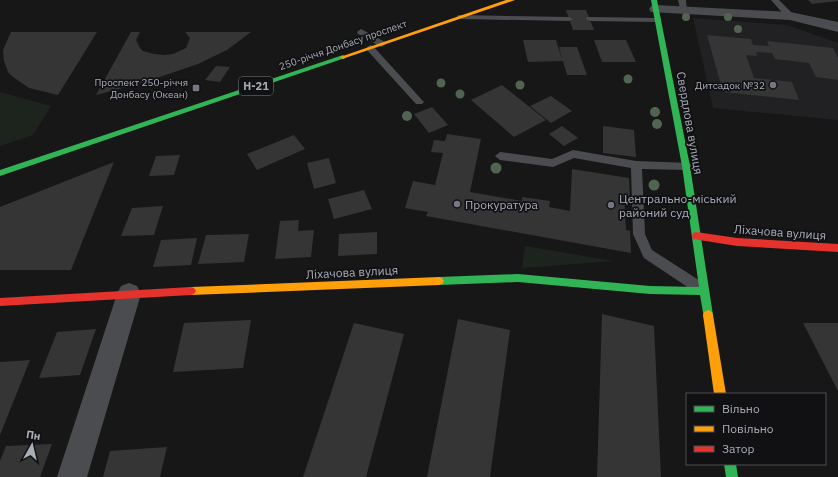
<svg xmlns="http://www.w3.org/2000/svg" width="838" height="477" font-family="'IBM Plex Sans',sans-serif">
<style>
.built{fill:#212123}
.green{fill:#1d241e}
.building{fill:#353536}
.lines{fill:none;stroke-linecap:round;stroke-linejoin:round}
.lane{fill:#4b4c50;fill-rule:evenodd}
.street{fill:#4b4c50;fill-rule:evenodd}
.fast{fill:#30b455;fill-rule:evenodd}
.slow{fill:#ff9f0a;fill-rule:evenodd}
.jam{fill:#e5322d;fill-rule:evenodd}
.tree{fill:#506451}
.poi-dot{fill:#757880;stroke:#111113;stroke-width:1.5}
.labels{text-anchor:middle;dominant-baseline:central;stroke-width:3.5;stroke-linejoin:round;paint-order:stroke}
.far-street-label{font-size:10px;fill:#a8adb8;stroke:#111113}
.far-poi-label{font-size:10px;fill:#a8adb8;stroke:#111113;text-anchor:end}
.shield{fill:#111113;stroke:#7b7e86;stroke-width:1}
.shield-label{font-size:11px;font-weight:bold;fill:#a8adb8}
.street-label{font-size:12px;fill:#a8adb8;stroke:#111113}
.poi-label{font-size:12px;fill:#a8adb8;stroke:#111113;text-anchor:start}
</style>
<rect width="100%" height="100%" fill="#171717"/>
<polygon class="built" points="693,18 787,25 838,43 838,120 713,108"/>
<g class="green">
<polygon points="0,92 51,106 33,135 0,146"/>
<polygon points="525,246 614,261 522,268"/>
</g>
<g class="building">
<polygon points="808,0 838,0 838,1 812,4"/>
<polygon points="566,10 586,10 594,30 573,30"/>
<polygon points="11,32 97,32 58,95 29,88 13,77 8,72 4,61 3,50"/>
<polygon points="131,32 140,32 136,40 140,48 143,51 154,54 165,55 173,54 186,48 190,38 185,32 251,32 227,50 198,64 142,83 96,95"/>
<polygon points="707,35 751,39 753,45 769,46 767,41 833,48 838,58 838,80 816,77 809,63 775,59 772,53 756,52 757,56 746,55 754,78 792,82 799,100 723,92"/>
<polygon points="523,40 556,40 562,60 559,47 577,47 587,75 567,75 563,61 528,62"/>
<polygon points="594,40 626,40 636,62 602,62"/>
<polygon points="216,66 230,67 220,82 205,80"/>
<polygon points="502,85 546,120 514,137 471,100"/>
<polygon points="551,96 572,111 551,123 530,106"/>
<polygon points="432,107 448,125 429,133 414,114"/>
<polygon points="562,126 578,138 564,146 549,134"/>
<polygon points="603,126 634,130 636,157 603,153"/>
<polygon points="447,134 481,139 470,192 522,201 522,197 550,201 549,207 570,211 572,169 629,178 630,198 624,197 626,230 630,231 631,253 426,216 428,212 405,208 413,181 435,185 443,153 431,152 434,140 445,141"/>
<polygon points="294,135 305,149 257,170 247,154"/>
<polygon points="180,155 174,175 149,176 156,156"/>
<polygon points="329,158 336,183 314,189 307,163"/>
<polygon points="114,162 71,270 0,270 0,207"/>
<polygon points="364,190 372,209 334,219 328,199"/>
<polygon points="163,206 154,235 121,236 132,208"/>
<polygon points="299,220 298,231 314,230 311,257 275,259 280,221"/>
<polygon points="377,232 377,254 338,256 339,234"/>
<polygon points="249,234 244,262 198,264 206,235"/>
<polygon points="197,238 191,265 153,267 161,240"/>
<polygon points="602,314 654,326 661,477 597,477"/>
<polygon points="458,319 510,330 490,477 427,477"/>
<polygon points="251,320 243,368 173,372 184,323"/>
<polygon points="354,323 404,334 366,477 303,477"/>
<polygon points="803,323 838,323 838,391"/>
<polygon points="96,329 80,375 39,378 57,332"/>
<polygon points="30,360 0,435 0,362"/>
<polygon points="52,444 40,477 0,477 0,461 6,446"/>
<polygon points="167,447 160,477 103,477 110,451"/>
</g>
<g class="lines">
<g class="lane">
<polygon points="678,0 686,0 687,12 681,12"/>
<polygon points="771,0 779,0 793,14 793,18 787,18"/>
<polygon points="458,15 569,17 573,19 569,21 461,19 457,17"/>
<polygon points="587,17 658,18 662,20 658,22 590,21 586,19"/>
<polygon points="361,29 385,42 386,44 382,47 379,46 358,34 357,32"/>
<polygon points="370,45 373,46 422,100 424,102 422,104 416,104 367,50 366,48"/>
<polygon points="573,150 636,161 690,163 691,166 690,169 686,170 642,169 645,234 652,250 705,284 706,288 705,292 700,294 695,292 644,258 633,234 631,168 574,158 553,167 500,160 495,156 500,152 552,159"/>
</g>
<g class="street">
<polygon points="656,5 790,12 838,22 838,32 790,20 651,12 649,9 651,6"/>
<polygon points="129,283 137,286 141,294 87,477 57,477 117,294 121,286"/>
</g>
<g class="fast">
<polygon points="651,0 657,0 690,166 713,315 712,318 708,320 704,318 700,295 650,294 518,282 439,285 436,284 434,281 436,278 439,277 518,274 650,286 699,287 682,166"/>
<polygon points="343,55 346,57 345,58 0,176 0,170"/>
<polygon points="724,464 736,464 738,477 726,477"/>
</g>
<g class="slow">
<polygon points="506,0 515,0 345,58 343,59 340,57"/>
<polygon points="439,277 442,278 444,281 442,284 439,285 191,295 188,294 186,291 188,288 191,287"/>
<polygon points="708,310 712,312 713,315 726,394 714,394 703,315 704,312"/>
</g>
<g class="jam">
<polygon points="696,232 737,238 838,244 838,252 737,246 693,239 692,236 693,233"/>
<polygon points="191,287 194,288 196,291 194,294 191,295 0,306 0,298"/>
</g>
</g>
<g class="tree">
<circle cx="686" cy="17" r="4"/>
<circle cx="728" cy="17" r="4"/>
<circle cx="738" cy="29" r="4"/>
<circle cx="628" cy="79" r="4.5"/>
<circle cx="441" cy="83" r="4.5"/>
<circle cx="520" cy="85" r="4.5"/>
<circle cx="460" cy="94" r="4.5"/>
<circle cx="655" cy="112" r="5"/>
<circle cx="407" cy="116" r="5"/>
<circle cx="657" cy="124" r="5"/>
<circle cx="496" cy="168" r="5.5"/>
<circle cx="654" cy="185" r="5.5"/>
</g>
<g class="poi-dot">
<circle cx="773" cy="85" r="4"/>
<rect x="192" y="84" width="8" height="8" rx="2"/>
<circle cx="457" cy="204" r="4"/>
<circle cx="611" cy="205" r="4"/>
</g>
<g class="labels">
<g class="far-street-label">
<text transform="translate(343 45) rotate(-19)">250-річчя Донбасу проспект</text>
</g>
<g class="far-poi-label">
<text x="188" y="82">Проспект 250-річчя<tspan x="188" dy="12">Донбасу (Океан)</tspan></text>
<text x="765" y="85">Дитсадок №32</text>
</g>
<rect class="shield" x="239" y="77" width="34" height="18" rx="3"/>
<g class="shield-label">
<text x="256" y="86">Н-21</text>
</g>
<g class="street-label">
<text transform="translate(690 123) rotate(80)">Свердлова вулиця</text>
<text transform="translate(780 232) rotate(4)">Ліхачова вулиця</text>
<text transform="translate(352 272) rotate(-3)">Ліхачова вулиця</text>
</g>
<g class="poi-label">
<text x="619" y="198">Центрально-міський<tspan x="619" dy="14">районий суд</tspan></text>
<text x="465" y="204">Прокуратура</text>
</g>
</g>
<rect x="686" y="393" width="140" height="72" fill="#111113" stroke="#4d4f55"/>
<rect x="694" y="406" width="20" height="6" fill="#30b455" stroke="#4d4f55"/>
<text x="722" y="413" font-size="12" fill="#a8adb8">Вільно</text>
<rect x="694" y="426" width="20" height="6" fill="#ff9f0a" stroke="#4d4f55"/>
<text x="722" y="433" font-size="12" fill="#a8adb8">Повільно</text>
<rect x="694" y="446" width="20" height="6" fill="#e5322d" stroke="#4d4f55"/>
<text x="722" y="453" font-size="12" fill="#a8adb8">Затор</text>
<g transform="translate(32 445) rotate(8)" stroke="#111113" stroke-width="3" paint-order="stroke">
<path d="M0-3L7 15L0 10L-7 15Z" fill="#a8adb8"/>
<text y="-6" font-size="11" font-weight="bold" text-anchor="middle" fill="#a8adb8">Пн</text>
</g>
</svg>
